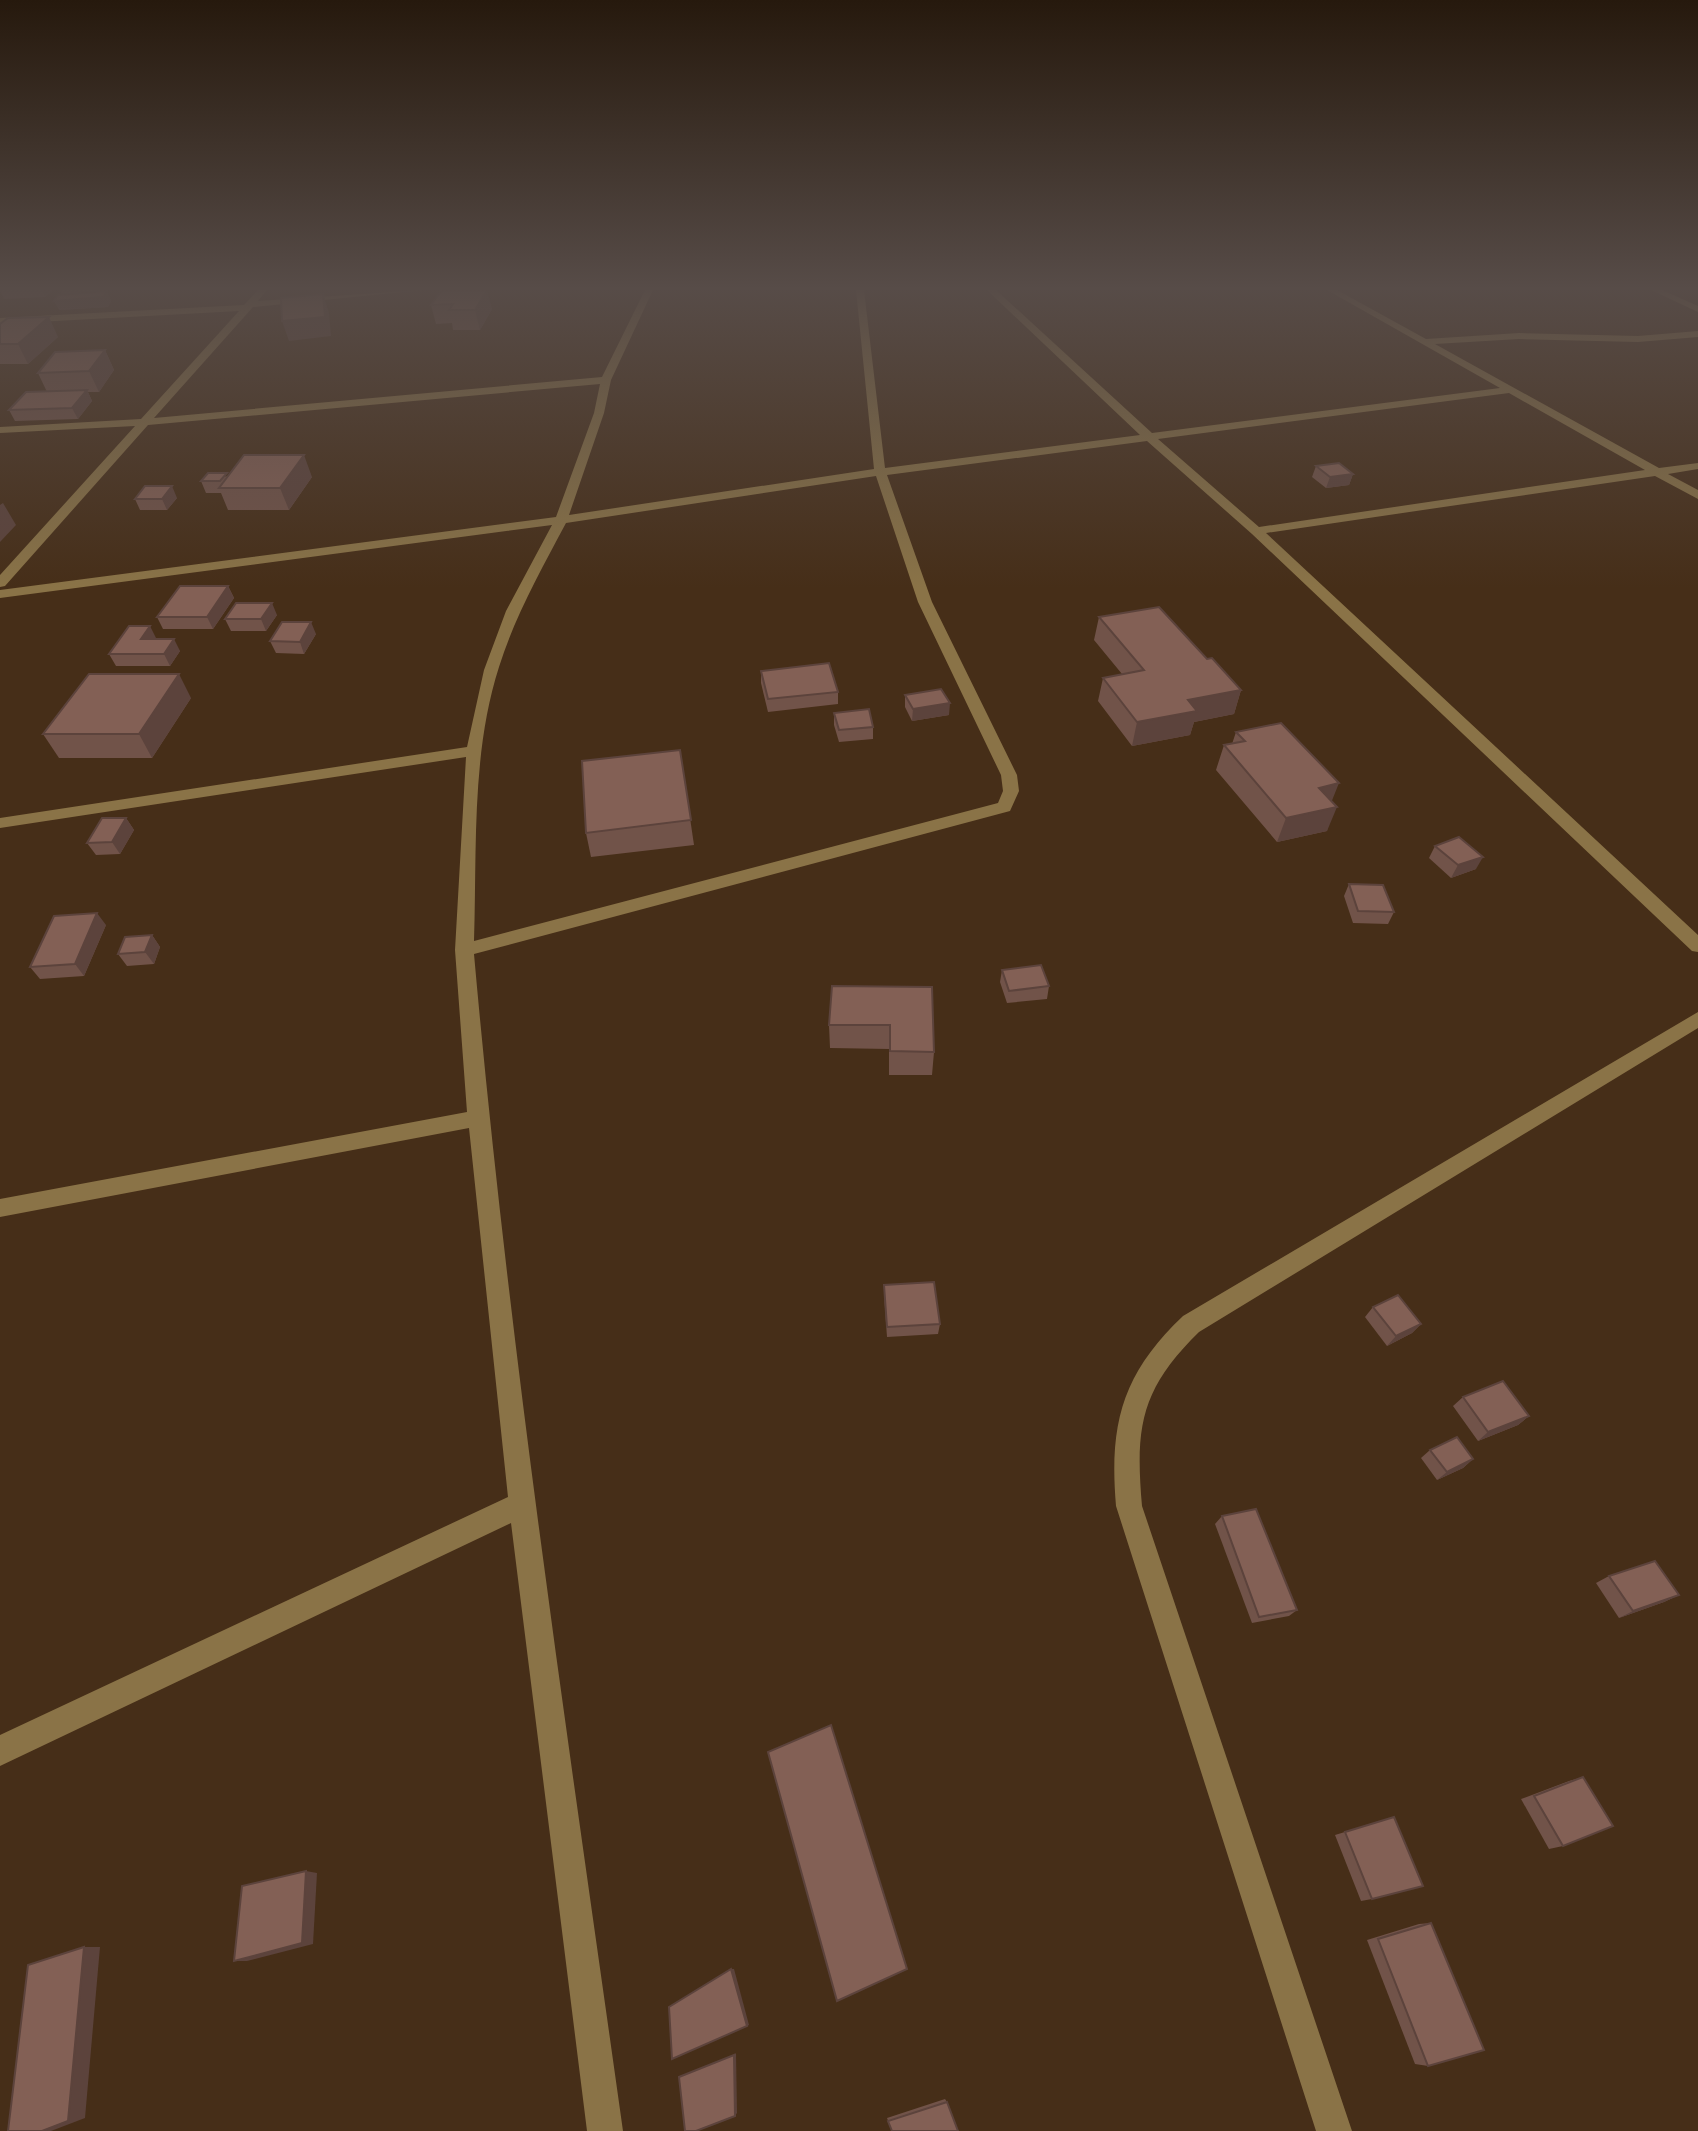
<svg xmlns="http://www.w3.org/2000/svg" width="1698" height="2131" font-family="'Public Sans',sans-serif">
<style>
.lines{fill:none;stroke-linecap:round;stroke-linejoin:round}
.street{fill:#8a7347;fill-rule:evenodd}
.wall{fill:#715349}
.shaded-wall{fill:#5c433c}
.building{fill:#836055;stroke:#5c433c;stroke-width:2}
</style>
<rect width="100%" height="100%" fill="#462e18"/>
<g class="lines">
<g class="street">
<path d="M258,290h9l-9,11 165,-11 -170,17 -99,111 448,-41 43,-87h8l-42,90 -7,33 -35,102 305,-46 -18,-179h8l21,178 255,-33 -153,-145h9l156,143 348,-45 -173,-98h10l89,49 93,-6 119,3 60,-5v6l-60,5 -119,-3 -84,5 224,124 39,-5v6l-30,5 30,16v9l-43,-23 -389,57 432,402v17l-6,-1 -440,-417 -105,-93 -260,34 45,127 85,173 2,16 -9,20 -536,143c35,394 94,785 149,1177h-36l-76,-608 -511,243v-31l508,-238 -39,-369 -469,89v-18l467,-87 -12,-162 11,-193 -466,71v-10l467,-71 17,-77 22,-59 46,-86 -552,73v-8l556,-73 38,-104 6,-29 -452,41 -143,161 -5,1v-12l135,-149 -135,7v-6l141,-8 98,-108 -239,13v-6l244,-13zM1509,393l136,77 -386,57 -101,-88zM876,476l42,126 83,173 2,16 -5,12 -524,138c3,-90 -3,-187 25,-274 16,-51 42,-97 67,-144z"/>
<polygon points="1651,290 1662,290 1698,306 1698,312"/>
<path d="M1698,1012v16l-499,304c-58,57 -64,94 -57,174l210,625h-36l-200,-625c-7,-82 6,-132 67,-190z"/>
</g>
</g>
<g class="wall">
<polygon points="0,290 53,290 45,297 4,299"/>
<polygon points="60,290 108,290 107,292 111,301 108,307 59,310 62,295"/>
<polygon points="442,290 492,309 480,330 453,330 452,323 436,324 431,305"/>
<polygon points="0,324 58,337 28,364 0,364"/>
<polygon points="105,350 114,370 99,392 88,392 92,401 78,419 15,421 9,410 47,392 38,373"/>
<polygon points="1316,466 1353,474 1349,485 1326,488 1312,477"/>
<polygon points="228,476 312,477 289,510 228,510 221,493 206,493 201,481"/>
<polygon points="177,498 167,510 140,510 135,499"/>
<polygon points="228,586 234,598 213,629 163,629 157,617"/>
<polygon points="277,615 266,631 231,631 225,619"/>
<polygon points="1099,617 1207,659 1241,690 1234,714 1194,722 1190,735 1132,746 1098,701 1103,678 1122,674 1094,640"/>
<polygon points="316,634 304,654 276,653 270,641"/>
<polygon points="156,638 180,651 170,666 116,666 109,654"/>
<polygon points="761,671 838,692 838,704 768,712 761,683"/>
<polygon points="905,695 949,715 912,721 905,707"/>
<polygon points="191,698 152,758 59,758 43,734"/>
<polygon points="834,713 873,727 873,739 839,742 834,725"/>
<polygon points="1236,732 1332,801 1327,831 1277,842 1216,770 1224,745 1232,744"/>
<polygon points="680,750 694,845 591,857 586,833"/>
<polygon points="126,818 134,830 120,854 96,855 87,843"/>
<polygon points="1435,846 1476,869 1451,878 1429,858"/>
<polygon points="1349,884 1394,912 1388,924 1353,923 1344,896"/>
<polygon points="106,925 84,976 40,979 30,967"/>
<polygon points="152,935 160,947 154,964 127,966 118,954"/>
<polygon points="1002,970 1049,986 1047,999 1007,1003 1000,982"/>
<polygon points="832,986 934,1052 932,1075 889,1075 889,1049 830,1048 829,1025"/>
<polygon points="884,1285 940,1324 938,1334 887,1337 884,1295"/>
<polygon points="1373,1307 1421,1324 1412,1333 1387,1346 1365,1317"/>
<polygon points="1463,1397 1529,1416 1518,1425 1478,1441 1453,1406"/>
<polygon points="1430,1450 1473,1459 1463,1468 1437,1480 1421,1458"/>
<polygon points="1222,1516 1297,1610 1289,1616 1252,1623 1215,1524"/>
<polygon points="1609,1576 1679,1595 1664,1602 1619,1618 1596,1583"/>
<polygon points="1583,1777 1563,1846 1549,1849 1521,1799 1569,1781"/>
<polygon points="1394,1817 1372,1899 1361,1901 1335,1835"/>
<polygon points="1431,1923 1428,2066 1415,2064 1367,1940 1419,1924"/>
<polygon points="945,2099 947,2102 892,2131 887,2118"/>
</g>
<g class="shaded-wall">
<polygon points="42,290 53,290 45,297"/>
<polygon points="98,290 108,290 107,292 111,301 108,307 59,310 54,301 101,297"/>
<polygon points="487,290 492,309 480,330 475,310"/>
<polygon points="323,294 329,313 331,336 289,341 282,321"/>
<polygon points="49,317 58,337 28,364 18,344"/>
<polygon points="105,350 114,370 99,392 89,371"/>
<polygon points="87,390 92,401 78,419 72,408"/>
<polygon points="304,455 312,477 289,510 280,488"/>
<polygon points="1353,474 1349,485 1326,488 1330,477"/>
<polygon points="172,486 177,498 167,510 162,499"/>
<polygon points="3,503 16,525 0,542 0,505"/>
<polygon points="228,586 234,598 213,629 207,617"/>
<polygon points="272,603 277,615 266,631 261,619"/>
<polygon points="311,622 316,634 304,654 300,642"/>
<polygon points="150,626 156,638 147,652 141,639"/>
<polygon points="174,639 180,651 170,666 164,654"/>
<polygon points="179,674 191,698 152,758 139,734"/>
<polygon points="1241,690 1234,714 1194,722 1190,735 1132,746 1137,722 1188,700"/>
<polygon points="950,703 949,715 912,721 913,709"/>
<polygon points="1339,783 1329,808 1319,788"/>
<polygon points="1337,807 1327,831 1277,842 1286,818"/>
<polygon points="126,818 134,830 120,854 112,842"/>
<polygon points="1483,857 1476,869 1451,878 1458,865"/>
<polygon points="97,913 106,925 84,976 75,964"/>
<polygon points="152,935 160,947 154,964 145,952"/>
<polygon points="1421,1324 1412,1333 1387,1346 1396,1336"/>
<polygon points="1529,1416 1518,1425 1478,1441 1488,1432"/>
<polygon points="1473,1459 1463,1468 1437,1480 1447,1472"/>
<polygon points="1679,1595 1664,1602 1619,1618 1633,1611"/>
<polygon points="306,1871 317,1873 313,1944 247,1961 234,1961"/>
<polygon points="84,1947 100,1947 85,2118 51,2131 42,2131"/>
<polygon points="731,1969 734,1969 749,2025 747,2026"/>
<polygon points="736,2053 737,2113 735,2116 734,2055"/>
</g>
<g class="building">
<polygon points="442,290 487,290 475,310 449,310 453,304 431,305"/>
<polygon points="107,291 103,297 54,301 58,295"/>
<polygon points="323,294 325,317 282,321 281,298"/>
<polygon points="49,317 18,344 0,344 0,324 8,318"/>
<polygon points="105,350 89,371 38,373 55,352"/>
<polygon points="87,390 72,408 9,410 26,392"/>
<polygon points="244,455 304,455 280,488 219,488"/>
<polygon points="1339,463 1353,474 1330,477 1316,466"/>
<polygon points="208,473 227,473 220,481 201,481"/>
<polygon points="145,486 172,486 162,499 135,499"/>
<polygon points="180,586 228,586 207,617 157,617"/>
<polygon points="236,603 272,603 261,619 225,619"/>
<polygon points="1159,607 1207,659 1212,658 1241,690 1188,700 1197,711 1137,722 1103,678 1144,670 1099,617"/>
<polygon points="282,622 311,622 300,642 270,641"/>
<polygon points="129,626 150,626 141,639 174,639 164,654 109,654"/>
<polygon points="829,663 838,692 768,699 761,671"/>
<polygon points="89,674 179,674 139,734 43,734"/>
<polygon points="941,689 950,703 913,709 905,695"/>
<polygon points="869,709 873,727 839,730 834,713"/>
<polygon points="1281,723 1339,783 1319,788 1337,807 1286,818 1224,745 1245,741 1236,732"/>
<polygon points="680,750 691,820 586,833 582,761"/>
<polygon points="102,818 126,818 112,842 87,843"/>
<polygon points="1459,837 1483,857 1458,865 1435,846"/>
<polygon points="1349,884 1383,885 1394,912 1358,911"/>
<polygon points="97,913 75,964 30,967 54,916"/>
<polygon points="152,935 145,952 118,954 125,937"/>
<polygon points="1041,965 1049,986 1009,991 1002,970"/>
<polygon points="832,986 932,987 934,1052 890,1051 890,1025 829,1025"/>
<polygon points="934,1282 940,1324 887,1327 884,1285"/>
<polygon points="1398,1295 1421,1324 1396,1336 1373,1307"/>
<polygon points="1503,1381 1529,1416 1488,1432 1463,1397"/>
<polygon points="1457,1437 1473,1459 1447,1472 1430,1450"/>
<polygon points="1256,1509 1297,1610 1259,1617 1222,1516"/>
<polygon points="1655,1561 1679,1595 1633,1611 1609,1576"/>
<polygon points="831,1725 907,1969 837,2001 768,1752"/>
<polygon points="1583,1777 1613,1826 1563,1846 1534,1796"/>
<polygon points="1394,1817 1423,1886 1372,1899 1345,1832"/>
<polygon points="306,1871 302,1943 234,1961 242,1886"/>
<polygon points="1431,1923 1484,2050 1428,2066 1378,1939"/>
<polygon points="84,1947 68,2121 42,2131 8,2131 28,1965"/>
<polygon points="731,1969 747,2026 672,2059 669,2007"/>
<polygon points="734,2055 735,2116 696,2131 685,2131 679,2077"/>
<polygon points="947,2102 958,2131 892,2131 888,2121"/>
</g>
<linearGradient id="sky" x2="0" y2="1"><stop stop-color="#26190d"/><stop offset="0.49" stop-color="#574c48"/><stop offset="1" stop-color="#574c48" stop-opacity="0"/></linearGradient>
<rect width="1698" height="588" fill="url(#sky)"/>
</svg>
